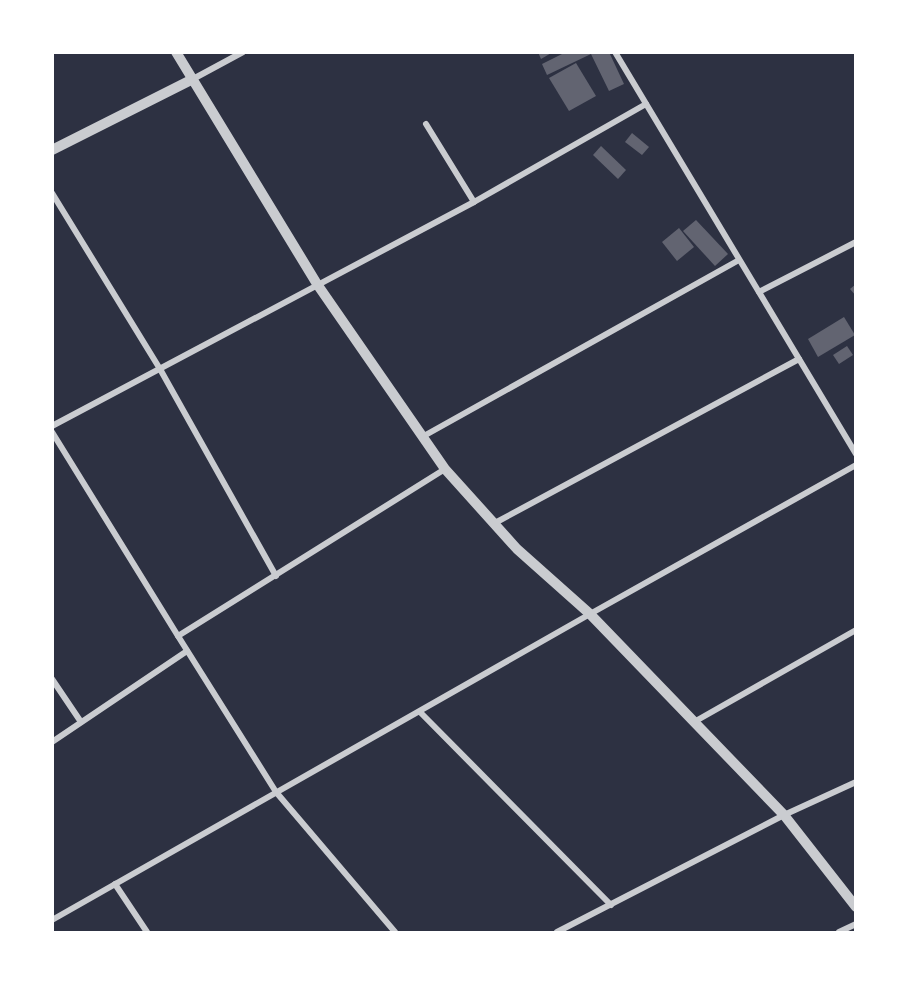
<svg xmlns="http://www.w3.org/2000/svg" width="908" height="985" font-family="'PT Sans',sans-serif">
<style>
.building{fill:#626471}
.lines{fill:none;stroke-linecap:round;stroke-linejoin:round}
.minor{stroke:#caccd0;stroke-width:6}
.tertiary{stroke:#caccd0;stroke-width:10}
</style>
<rect width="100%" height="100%" fill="#2d3142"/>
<g class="building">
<polygon points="538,52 553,52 541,59"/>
<polygon points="566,52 609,52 624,84 609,91 591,54 547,75 542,64"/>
<polygon points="576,63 596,96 569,111 549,78"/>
<polygon points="632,133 649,147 642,155 625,142"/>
<polygon points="601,146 626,170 618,179 593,155"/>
<polygon points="696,220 728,254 715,266 683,231"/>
<polygon points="679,228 694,247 677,261 662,242"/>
<polygon points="856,284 856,296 850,289"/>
<polygon points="844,317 855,335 818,357 808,339"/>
<polygon points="847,346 853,355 839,364 833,355"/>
</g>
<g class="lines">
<g class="minor">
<polyline points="615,52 856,454"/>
<polyline points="193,79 243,52"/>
<polyline points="426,124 474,202"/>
<polyline points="52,193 160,369 276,576"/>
<polyline points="759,292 856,242"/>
<polyline points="52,426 474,202 646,104"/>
<polyline points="52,432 178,636 276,792 395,932"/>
<polyline points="422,437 739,260"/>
<polyline points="493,524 799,359"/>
<polyline points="178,636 445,469"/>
<polyline points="52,679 81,722"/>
<polyline points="420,712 611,905"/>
<polyline points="694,722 856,630"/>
<polyline points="52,742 187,651"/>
<polyline points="115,884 147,932"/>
<polyline points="52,920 590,614 856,465"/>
<polyline points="557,932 784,815 856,782"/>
<polyline points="839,932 856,924"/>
</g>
<g class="tertiary">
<polyline points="176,52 317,284 445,469 517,549 590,614 784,815 856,907"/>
<polyline points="52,150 193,79"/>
</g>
</g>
<rect width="908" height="985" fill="none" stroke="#ffffff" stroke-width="108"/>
</svg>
